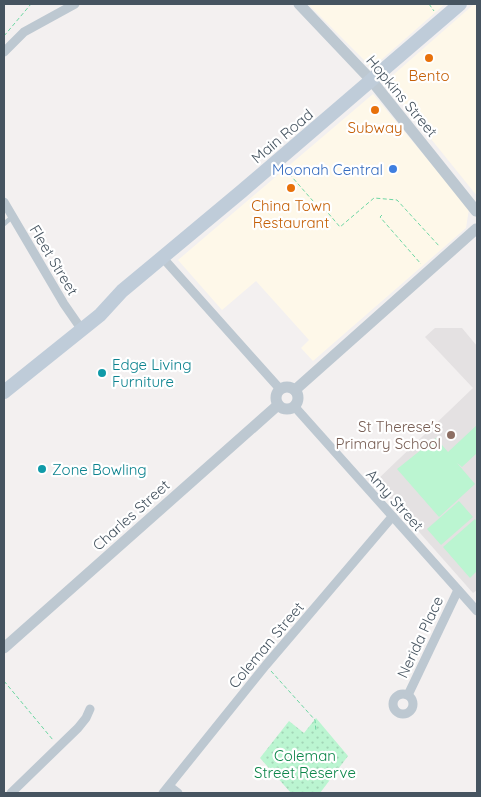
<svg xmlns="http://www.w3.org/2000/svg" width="481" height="797" font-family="Quicksand,sans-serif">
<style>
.commercial{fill:#fef8e9}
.education{fill:#e4e1e2}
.grass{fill:url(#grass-dots)}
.pitch{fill:#bbf5d1}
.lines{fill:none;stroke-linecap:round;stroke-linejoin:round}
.path{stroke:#6fd7a4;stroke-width:1;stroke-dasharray:4 2.5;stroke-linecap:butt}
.service{stroke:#bdc8d1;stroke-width:4.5}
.minor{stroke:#bdc8d1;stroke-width:9}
.tertiary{stroke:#bdc8d1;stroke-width:11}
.secondary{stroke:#bfccd9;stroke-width:14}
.food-dot{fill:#e8710a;stroke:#fff;stroke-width:2}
.shop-dot{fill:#3f7fe0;stroke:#fff;stroke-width:2}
.culture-dot{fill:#0f9aa8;stroke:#fff;stroke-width:2}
.education-dot{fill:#8d6e63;stroke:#fff;stroke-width:2}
.labels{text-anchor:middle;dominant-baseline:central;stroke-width:4.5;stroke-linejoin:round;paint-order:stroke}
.food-label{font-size:15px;fill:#c56008;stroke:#fff}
.street-label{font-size:15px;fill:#465460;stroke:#fff}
.shop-label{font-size:15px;fill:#366cbe;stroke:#fff;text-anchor:end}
.culture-label{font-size:15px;fill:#0d838f;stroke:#fff;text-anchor:start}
.education-label{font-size:15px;fill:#785e54;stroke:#fff;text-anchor:end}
.park-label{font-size:15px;fill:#0d864a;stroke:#fff}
</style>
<defs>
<pattern id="grass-dots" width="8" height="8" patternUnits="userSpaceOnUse" patternTransform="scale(1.25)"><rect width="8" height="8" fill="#bbf5d1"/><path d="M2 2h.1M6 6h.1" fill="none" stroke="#a2d4b6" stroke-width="1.8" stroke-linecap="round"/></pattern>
</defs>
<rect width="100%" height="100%" fill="#f3f0f0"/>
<g class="commercial">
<polygon points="308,4 445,4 372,68"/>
<polygon points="474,4 477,4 477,196 385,82"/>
<polygon points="373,94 469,209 466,228 313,361 301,348 309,340 256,281 222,310 178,260"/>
</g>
<polygon class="education" points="435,328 462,328 477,346 477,590 473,593 375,482 473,388 425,337"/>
<polygon class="grass" points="316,718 348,756 320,793 291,793 260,758 289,721 304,733"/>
<g class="pitch">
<polygon points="477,425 477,453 462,467 457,463 475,484 439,517 397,469 436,438 448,452"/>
<polygon points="459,501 473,517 441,545 427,529"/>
<polygon points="475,519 477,522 477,571 470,578 443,547"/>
</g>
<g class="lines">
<g class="path">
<polyline points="429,4 434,11"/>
<polyline points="4,36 31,4"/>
<polyline points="285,169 320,209 323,207 340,227 374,198 397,200 440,247"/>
<polyline points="382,215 380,217 421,264"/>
<polyline points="271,671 315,720 316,732"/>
<polyline points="4,681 53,740"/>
</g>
<polyline class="service" points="4,224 12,217"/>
<g class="minor">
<polyline points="4,52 24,32 75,4"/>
<polyline points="4,202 64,304 82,330"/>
<polyline points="162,257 280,389"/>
<polyline points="294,406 477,611"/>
<circle cx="403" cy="704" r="10"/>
<polyline points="408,695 458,590"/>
<polyline points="169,786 178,793"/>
<polyline points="11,793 78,728 86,718 90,709"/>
<polyline points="163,793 266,665 392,517"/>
</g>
<g class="tertiary">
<polyline points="299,4 372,81 476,211"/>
<circle cx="287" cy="398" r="11"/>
<polyline points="295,390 476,229"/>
<polyline points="4,648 278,405"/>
</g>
<polyline class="secondary" points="4,392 100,315 122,291 242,191 460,4"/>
</g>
<g class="food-dot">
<circle cx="429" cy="58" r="5"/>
<circle cx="375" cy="110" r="5"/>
<circle cx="291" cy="188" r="5"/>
</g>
<circle class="shop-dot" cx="393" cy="169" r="5"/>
<g class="culture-dot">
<circle cx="102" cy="373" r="5"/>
<circle cx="42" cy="469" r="5"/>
</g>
<circle class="education-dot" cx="451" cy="435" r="5"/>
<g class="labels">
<g class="food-label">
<text x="429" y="75">Bento</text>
<text x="375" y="127">Subway</text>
<text x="291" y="205">China Town<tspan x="291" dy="17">Restaurant</tspan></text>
</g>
<g class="street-label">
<text transform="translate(402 96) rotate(50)">Hopkins Street</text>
<text transform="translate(282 136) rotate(-40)">Main Road</text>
<text transform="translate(54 260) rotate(59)">Fleet Street</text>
<text transform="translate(395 500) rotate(48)">Amy Street</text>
<text transform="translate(131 515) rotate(-42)">Charles Street</text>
<text transform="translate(420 637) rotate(-65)">Nerida Place</text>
<text transform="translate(266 645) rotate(-50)">Coleman Street</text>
</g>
<g class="shop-label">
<text x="383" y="169">Moonah Central</text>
</g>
<g class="culture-label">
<text x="112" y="364">Edge Living<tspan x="112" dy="17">Furniture</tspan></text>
<text x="52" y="469">Zone Bowling</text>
</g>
<g class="education-label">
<text x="441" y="426">St Therese's<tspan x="441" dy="17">Primary School</tspan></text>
</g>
<g class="park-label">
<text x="305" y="755">Coleman<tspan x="305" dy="17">Street Reserve</tspan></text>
</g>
</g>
<rect width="481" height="797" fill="none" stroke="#465460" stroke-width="10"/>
</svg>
